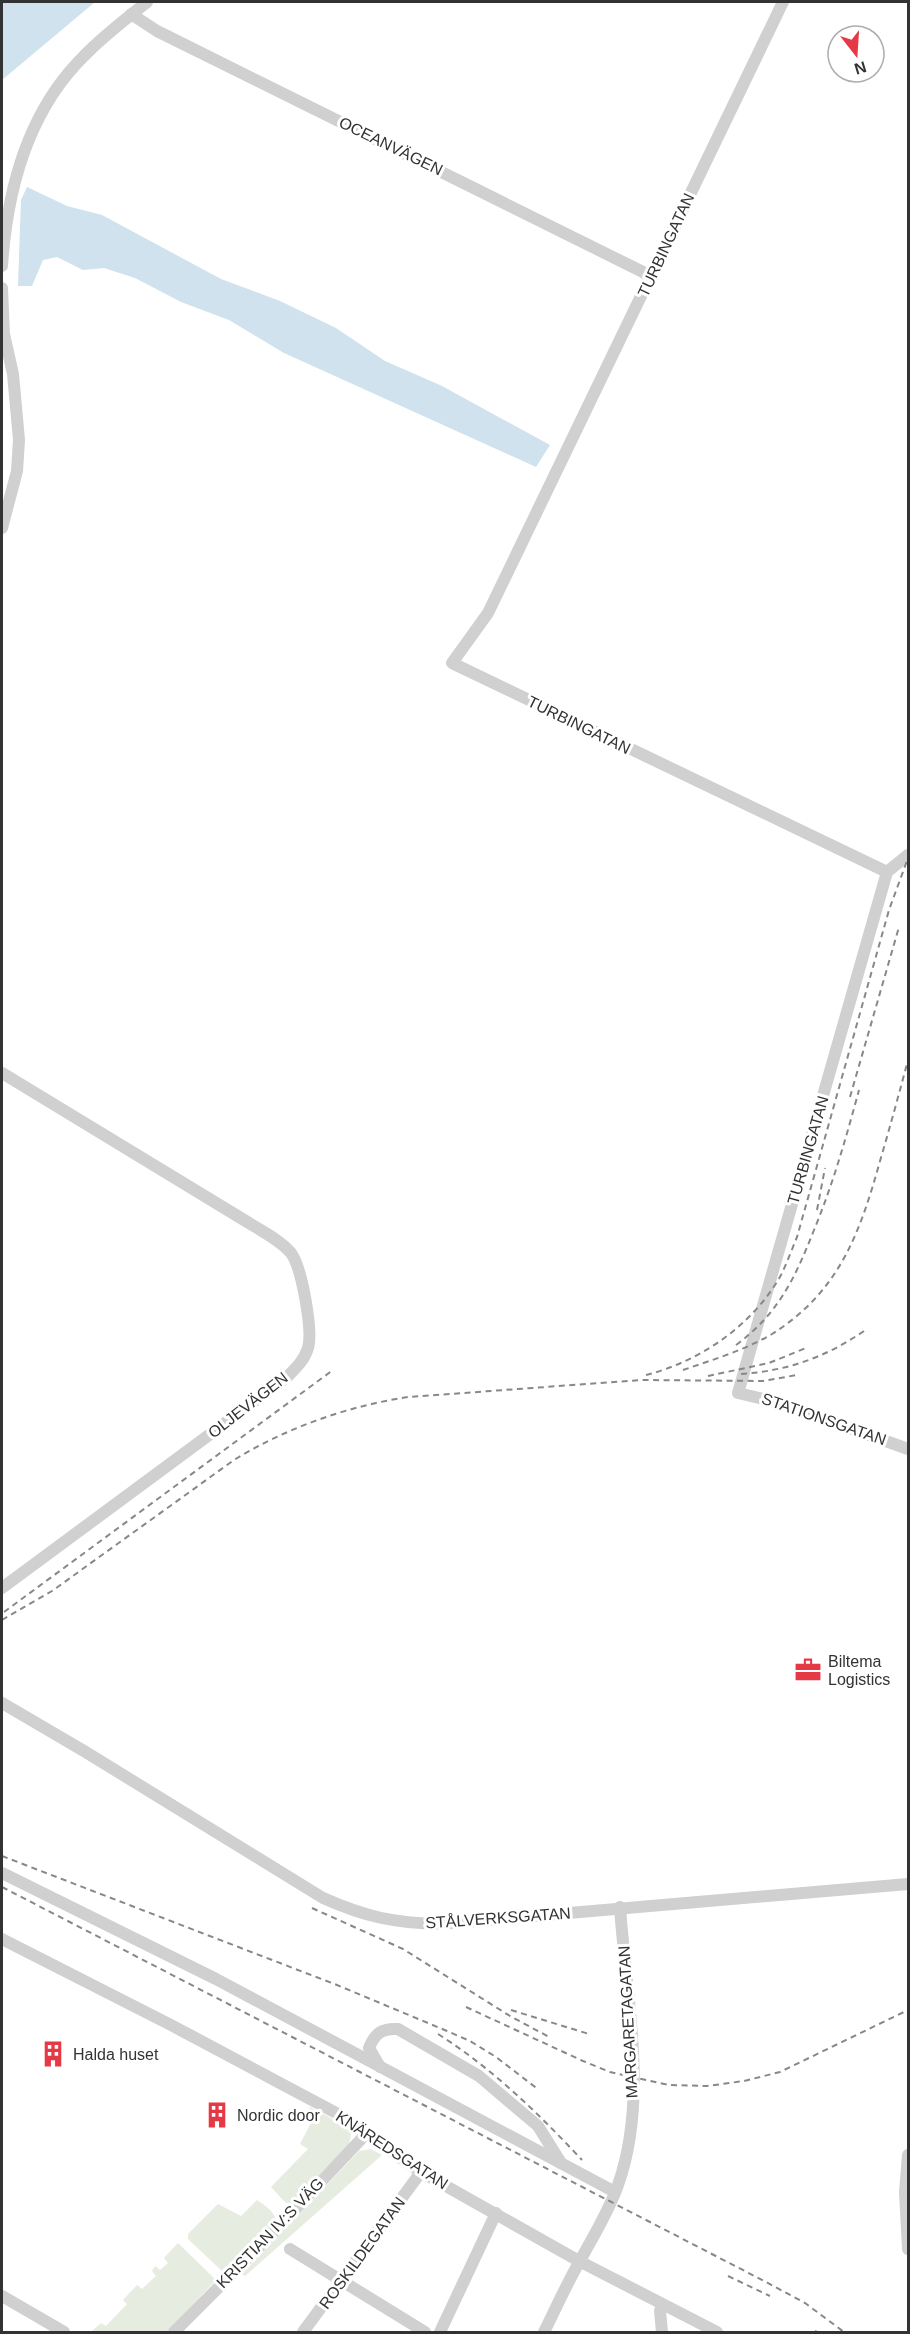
<svg xmlns="http://www.w3.org/2000/svg" width="910" height="2334" font-family="Arial,sans-serif">
<style>
.green{fill:#e6ecdf}
.water{fill:#cfe2ee}
.lines{fill:none;stroke-linecap:round;stroke-linejoin:round}
.minor{stroke:#d0d0d0;stroke-width:12}
.rail{stroke:#888;stroke-width:2;stroke-dasharray:6 4.5;stroke-linecap:butt}
.labels{text-anchor:middle;dominant-baseline:central;stroke-width:6;stroke-linejoin:round;paint-order:stroke}
.street-label{font-size:16px;fill:#333;stroke:#fff}
.poi-label{font-size:16px;fill:#333;stroke:#fff;text-anchor:start}
</style>
<rect width="100%" height="100%" fill="#fff"/>
<g class="green">
<polygon points="310,2107 346,2126 351,2134 349,2144 291,2204 285,2202 271,2187 308,2149 300,2144 312,2121 305,2117"/>
<polygon points="371,2149 382,2155 245,2276 242,2274 359,2151"/>
<path d="M257,2200c8,6 17,10 19,21l-50,50h-4l-34,-32v-5l30,-30 23,12z"/>
<polygon points="178,2243 216,2280 167,2332 91,2332 101,2323 106,2326 127,2304 123,2300 137,2285 142,2289 156,2276 152,2271 155,2266 160,2270 168,2263 164,2258"/>
</g>
<g class="water">
<polygon points="2,2 95,2 2,80"/>
<polygon points="27,187 67,206 102,215 221,279 280,301 336,328 385,361 442,386 550,445 536,467 284,353 229,320 181,302 135,278 104,268 83,270 57,257 43,260 32,286 18,286 21,200"/>
</g>
<g class="lines">
<g class="minor">
<polyline points="783,2 488,613 452,663 887,872 738,1393 780,1403 908,1449"/>
<polyline points="131,14 157,31 651,276"/>
<path d="M2,266c5,-76 26,-155 82,-210 19,-20 42,-37 63,-54"/>
<polyline points="2,288 4,334 13,374 19,440 17,471 2,528"/>
<polyline points="887,872 908,855"/>
<path d="M2,1073l247,150c14,9 31,17 42,30 11,15 22,78 17,95 -4,13 -13,21 -22,30l-284,210"/>
<path d="M2,1703l82,48 239,147c43,19 71,25 118,26l467,-40"/>
<polyline points="2,1873 216,1979 615,2192"/>
<polyline points="2,1939 171,2025 340,2115 421,2172 579,2261 717,2332"/>
<path d="M380,2067l-11,-19c6,-15 13,-20 29,-19l81,47 59,50 23,37"/>
<polyline points="908,2155 905,2192 908,2249"/>
<polyline points="290,2249 425,2332"/>
<polyline points="2,2296 64,2332"/>
<polyline points="174,2332 268,2238 366,2134"/>
<polyline points="303,2332 421,2172"/>
<polyline points="440,2332 496,2213"/>
<path d="M544,2332c12,-24 23,-49 37,-73 13,-24 28,-48 37,-74 31,-87 8,-188 2,-278"/>
<polyline points="662,2332 660,2311 662,2305"/>
</g>
<g class="rail">
<polyline points="850,1097 899,927"/>
<polyline points="817,1210 825,1168"/>
<path d="M736,1345c43,-32 59,-67 78,-115 19,-46 32,-92 45,-140"/>
<path d="M683,1370c29,-10 62,-20 89,-36 67,-42 88,-101 108,-173 10,-34 19,-67 28,-101"/>
<path d="M741,1374c46,-3 85,-17 123,-43"/>
<path d="M646,1375c55,-14 107,-50 135,-100 6,-12 11,-26 16,-38l92,-327 19,-52"/>
<polyline points="708,1376 769,1363 806,1348"/>
<polyline points="4,1612 333,1370"/>
<path d="M2,1620l50,-29 182,-131c52,-32 114,-54 174,-63l234,-17 121,1 34,-6"/>
<polyline points="2,1856 337,1985 447,2031 470,2041 496,2057 539,2090"/>
<polyline points="2,1887 766,2282 805,2303 844,2332"/>
<polyline points="312,1908 403,1949 510,2016 551,2038"/>
<polyline points="466,2007 583,2061 610,2072 669,2085 707,2086 744,2081 780,2072 908,2010"/>
<polyline points="511,2010 589,2034"/>
<path d="M438,2034c55,35 100,79 144,126"/>
<polyline points="728,2276 770,2296"/>
<polyline points="815,2331 817,2332"/>
</g>
</g>
<defs>
<g id="office-bare" transform="scale(2.07)"><path d="M-6-3h4V-5.5h4V-3h4V5H-6ZM-1-4.5V-3h2v-1.5ZM-6 0V1H6V0Z" fill="#e63946" stroke="#fff" stroke-width="2.5" paint-order="stroke"/></g>
<g id="building-bare" transform="scale(2.07)"><path d="M-4-6H4V6H1V3H-1V6H-4ZM-2.5-4.3h1.7v1.8h-1.7ZM.8-4.3h1.7v1.8H.8ZM-2.5-1h1.7V.8h-1.7ZM.8-1h1.7V.8H.8Z" fill="#e63946" stroke="#fff" stroke-width="2.5" paint-order="stroke"/></g>
</defs>
<g fill-rule="evenodd">
<use href="#office-bare" x="808" y="1670"/>
<use href="#building-bare" x="53" y="2054"/>
<use href="#building-bare" x="217" y="2115"/>
</g>
<g class="labels">
<g class="street-label">
<text transform="translate(391 146) rotate(26)">OCEANVÄGEN</text>
<text transform="translate(666 245) rotate(-65)">TURBINGATAN</text>
<text transform="translate(579 725) rotate(26)">TURBINGATAN</text>
<text transform="translate(808 1150) rotate(-74)">TURBINGATAN</text>
<text transform="translate(248 1405) rotate(-38)">OLJEVÄGEN</text>
<text transform="translate(824 1419) rotate(19)">STATIONSGATAN</text>
<text transform="translate(498 1918) rotate(-4)">STÅLVERKSGATAN</text>
<text transform="translate(628 2022) rotate(-93)">MARGARETAGATAN</text>
<text transform="translate(392 2150) rotate(33)">KNÄREDSGATAN</text>
<text transform="translate(270 2233) rotate(-46)">KRISTIAN IV:S VÄG</text>
<text transform="translate(362 2253) rotate(-54)">ROSKILDEGATAN</text>
</g>
<g class="poi-label">
<text x="828" y="1661">Biltema<tspan x="828" dy="18">Logistics</tspan></text>
<text x="73" y="2054">Halda huset</text>
<text x="237" y="2115">Nordic door</text>
</g>
</g>
<rect width="910" height="2334" fill="none" stroke="#333333" stroke-width="6"/>
<g transform="translate(856 54) rotate(163)"><circle r="28" fill="#ffffff" stroke="#adadad" stroke-width="1.5"/>
<path d="M0-4.5L10 22L0 15L-10 22Z" fill="#e63946"/>
<text y="-9" font-size="16" font-weight="bold" text-anchor="middle" fill="#333333">N</text>
</g>
</svg>
